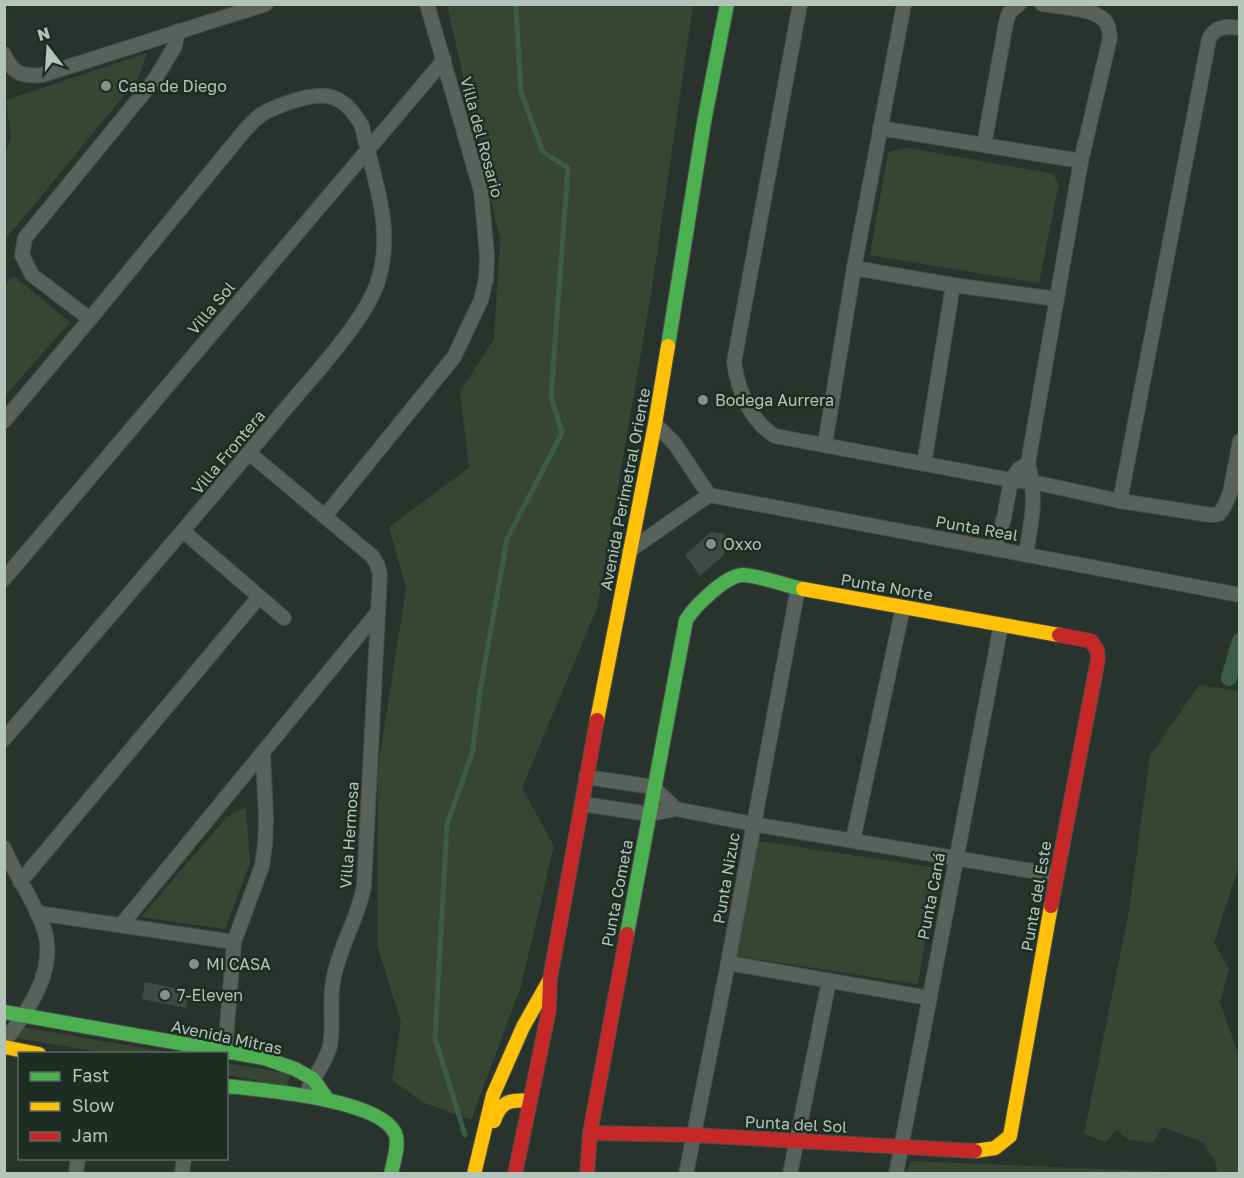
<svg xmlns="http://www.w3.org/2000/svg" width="1244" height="1178" font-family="'Golos Text',sans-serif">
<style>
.green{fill:#374632}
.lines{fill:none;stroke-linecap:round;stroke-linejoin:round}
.stream{stroke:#3a5c49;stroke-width:5}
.canal{stroke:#3a5c49;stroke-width:16}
.building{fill:#404944}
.street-casing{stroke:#464e4a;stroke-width:16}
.fast-casing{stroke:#464e4a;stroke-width:16}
.slow-casing{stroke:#464e4a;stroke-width:16}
.jam-casing{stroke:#464e4a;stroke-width:16}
.street{stroke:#58615c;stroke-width:14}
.fast{stroke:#4caf50;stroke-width:14}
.slow{stroke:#ffc107;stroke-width:14}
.jam{stroke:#c62828;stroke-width:14}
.poi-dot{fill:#83918a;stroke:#1d2d24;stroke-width:2}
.labels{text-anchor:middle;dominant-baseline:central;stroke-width:5;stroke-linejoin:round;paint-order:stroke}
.poi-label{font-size:16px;fill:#b3c4bb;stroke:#1d2d24;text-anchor:start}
.street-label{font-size:16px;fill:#b3c4bb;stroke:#1d2d24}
</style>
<rect width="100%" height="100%" fill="#29332e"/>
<g class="green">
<polygon points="447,5 693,5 651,295 597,608 522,788 554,846 521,986 471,1120 422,1102 392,1080 401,1022 377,945 378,768 406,588 389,527 469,468 460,392 494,339 500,240"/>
<polygon points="147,53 139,77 5,240 5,153 11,137 6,100"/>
<polygon points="908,148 1053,174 1059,184 1039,283 870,255 888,152"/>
<polygon points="14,276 70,322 5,396 5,284"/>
<polygon points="1199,685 1239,691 1239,865 1214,943 1229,969 1220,1002 1239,1056 1239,1173 1218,1173 1215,1161 1203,1142 1162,1127 1153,1143 1127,1139 1117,1129 1106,1142 1084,1134 1129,911 1150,756"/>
<polygon points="246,807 250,863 225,929 141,917 227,817"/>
<polygon points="758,841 937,868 918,984 736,956"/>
<polygon points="4,1024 172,1053 105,1053 5,1036"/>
<polygon points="226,1063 290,1074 287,1086 227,1075"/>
<polygon points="910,1161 1173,1172 1168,1174 907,1173"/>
</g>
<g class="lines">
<polyline class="stream" points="465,1135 435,1038 447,824 472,754 480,691 507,539 562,433 551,396 568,168 543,152 521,92 516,7 517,4"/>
<polyline class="canal" points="1229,678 1240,641"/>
</g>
<g class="building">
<polygon points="711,532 725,534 724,555 700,576 685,555"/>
<polygon points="145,982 188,991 186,1008 142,999"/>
</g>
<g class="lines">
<g class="street-casing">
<g id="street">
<path d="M800,4l-66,358c4,28 16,59 41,74l236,44 22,2 87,19 91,14 8,-1 5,-7 6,-14 10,-52"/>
<path d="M4,54c8,19 18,23 38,21l224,-71"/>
<polyline points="880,128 1081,161"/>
<polyline points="984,145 1006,23 1009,13 1019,4"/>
<polyline points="854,268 953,285 1057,299"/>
<polyline points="90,319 32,275 22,255 25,238 155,79 175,46 178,31"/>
<path d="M4,421l86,-102 155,-189c5,-5 11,-12 17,-16 16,-9 51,-22 69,-17 14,3 24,17 31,29 11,52 33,102 16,155 -13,41 -68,98 -96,132 -91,110 -185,218 -278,326"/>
<polyline points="655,424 675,444 709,495 1240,595"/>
<polyline points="825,444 854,268 904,4"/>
<path d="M249,453l123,103 5,8 3,10 -16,312c-6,33 -26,63 -31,96 -4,21 1,43 -3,64 -4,15 -14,28 -21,41"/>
<polyline points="924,464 953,285"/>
<path d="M1120,501l89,-462c6,-13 18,-13 31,-11"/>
<polyline points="325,516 454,357 481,300 486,279 487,255 481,191 427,4"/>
<polyline points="183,531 284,618"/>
<polyline points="995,548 1004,518 1011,480 1019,469 1028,463"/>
<polyline points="629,551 709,495"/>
<path d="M1026,553c6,-35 11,-54 2,-90l53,-302 29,-123c-1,-7 -1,-14 -6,-18 -11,-12 -46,-13 -62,-16"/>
<polyline points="4,579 444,60"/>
<polyline points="586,777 653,787 676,809"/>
<polyline points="582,804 649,814 676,809 753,824 1056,875"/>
<polyline points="853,840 903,607"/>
<path d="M4,848c12,29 32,55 41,84 11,41 -18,80 -41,110"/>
<polyline points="20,882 259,597"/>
<polyline points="37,913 234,942"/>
<polyline points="122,924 377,613"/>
<polyline points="728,963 929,998"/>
<polyline points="225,1051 234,942 262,866 265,844 266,819 263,753"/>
<polyline points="76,1174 78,1158"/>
<polyline points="182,1174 184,1158"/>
<polyline points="686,1174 728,963 798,588"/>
<polyline points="790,1174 829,981"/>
<polyline points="896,1174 1001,625"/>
</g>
</g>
<g class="fast-casing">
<g id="fast">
<polyline points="668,346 704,122 727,4"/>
<path d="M627,934l59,-314c9,-14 40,-45 57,-45 15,0 43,11 60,14"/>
<polyline points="4,1012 264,1058 295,1069 313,1079 328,1100"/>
<path d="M226,1086c36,4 153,13 169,47 5,11 -2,30 -4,41"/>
</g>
</g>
<g class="slow-casing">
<g id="slow">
<polyline points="803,589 1059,635"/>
<polyline points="597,720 655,424 668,346"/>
<polyline points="4,1047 39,1054"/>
<path d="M494,1121c6,-19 16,-22 35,-20"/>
<polyline points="975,1151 995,1148 1010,1136 1051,906"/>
<polyline points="474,1174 493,1095 523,1027 549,981"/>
</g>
</g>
<g class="jam-casing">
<g id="jam">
<polyline points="1051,906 1098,659 1097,650 1091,641 1059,635"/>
<polyline points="590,1133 694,1135 975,1151"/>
<polyline points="515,1174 549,1010 550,979 597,720"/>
<polyline points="587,1174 590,1133 627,934"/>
</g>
</g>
<use href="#street" class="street"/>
<use href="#fast" class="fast"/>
<use href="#slow" class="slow"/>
<use href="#jam" class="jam"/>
</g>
<g class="poi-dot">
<circle cx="106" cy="86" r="6"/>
<circle cx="703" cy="400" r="6"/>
<circle cx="711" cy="544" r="6"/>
<circle cx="194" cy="964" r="6"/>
<circle cx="165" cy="995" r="6"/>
</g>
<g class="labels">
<g class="poi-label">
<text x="118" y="86">Casa de Diego</text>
<text x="715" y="400">Bodega Aurrera</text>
<text x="723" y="544">Oxxo</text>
<text x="206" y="964">MI CASA</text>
<text x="177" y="995">7-Eleven</text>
</g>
<g class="street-label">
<text transform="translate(482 137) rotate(75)">Villa del Rosario</text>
<text transform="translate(211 308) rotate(-50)">Villa Sol</text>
<text transform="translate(228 452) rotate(-50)">Villa Frontera</text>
<text transform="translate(625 489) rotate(-79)">Avenida Perimetral Oriente</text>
<text transform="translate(977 528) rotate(10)">Punta Real</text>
<text transform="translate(887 587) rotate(10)">Punta Norte</text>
<text transform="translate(349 835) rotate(-86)">Villa Hermosa</text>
<text transform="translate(726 878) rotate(-80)">Punta Nizuc</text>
<text transform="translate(617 893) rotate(-79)">Punta Cometa</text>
<text transform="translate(931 896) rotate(-79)">Punta Caná</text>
<text transform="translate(1036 896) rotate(-80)">Punta del Este</text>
<text transform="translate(227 1037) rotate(12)">Avenida Mitras</text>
<text transform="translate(796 1124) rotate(3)">Punta del Sol</text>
</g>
</g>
<rect width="1244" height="1178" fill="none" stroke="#b3c4bb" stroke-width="12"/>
<rect x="18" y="1052" width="210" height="108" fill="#1d2d24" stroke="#596960" stroke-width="1.5"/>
<rect x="30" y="1072" width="30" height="9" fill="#4caf50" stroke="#596960" stroke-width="1.5"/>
<text x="72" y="1082" font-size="18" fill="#b3c4bb">Fast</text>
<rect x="30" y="1102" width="30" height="9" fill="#ffc107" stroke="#596960" stroke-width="1.5"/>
<text x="72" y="1112" font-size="18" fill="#b3c4bb">Slow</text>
<rect x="30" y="1132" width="30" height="9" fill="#c62828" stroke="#596960" stroke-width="1.5"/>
<text x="72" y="1142" font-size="18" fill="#b3c4bb">Jam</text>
<g transform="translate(48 48) rotate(343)" stroke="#1d2d24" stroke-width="4.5" paint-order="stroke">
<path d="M0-4.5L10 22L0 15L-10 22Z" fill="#b3c4bb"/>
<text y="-9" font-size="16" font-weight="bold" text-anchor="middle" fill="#b3c4bb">N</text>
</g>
</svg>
